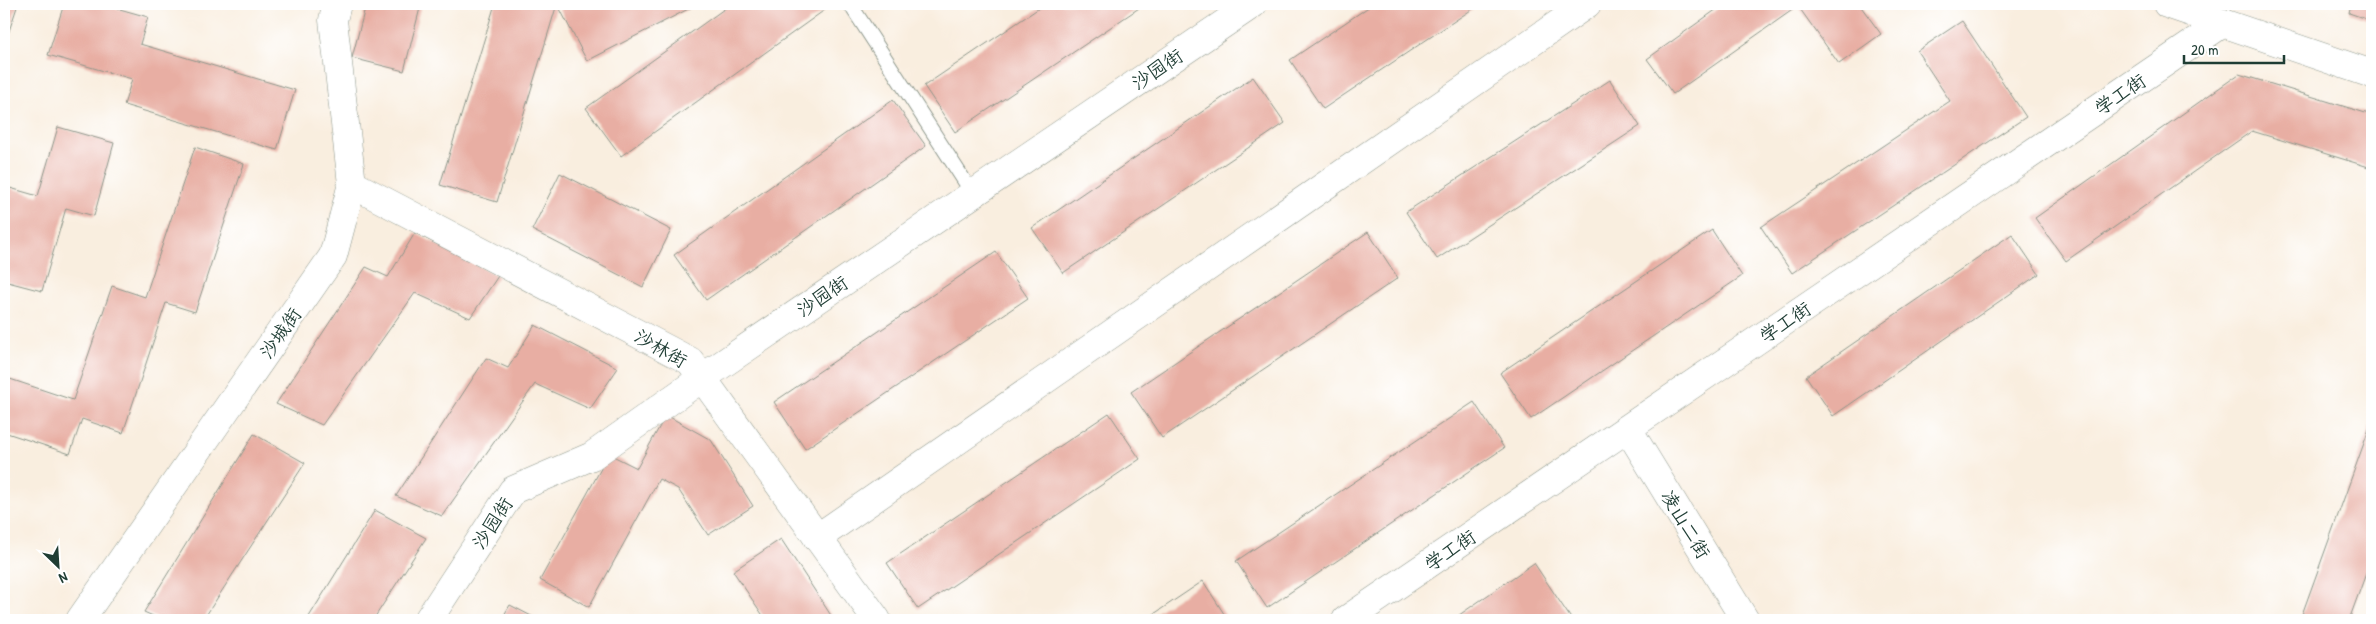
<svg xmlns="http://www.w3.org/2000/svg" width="2376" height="624" font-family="'Patrick Hand','LXGW WenKai TC',sans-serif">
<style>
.building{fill:#e8aea3}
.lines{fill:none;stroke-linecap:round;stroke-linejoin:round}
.service-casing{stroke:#8c968a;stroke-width:16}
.minor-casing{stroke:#8c968a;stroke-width:29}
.service{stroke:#fff;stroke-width:14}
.minor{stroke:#fff;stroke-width:28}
.labels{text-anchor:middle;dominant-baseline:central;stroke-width:4;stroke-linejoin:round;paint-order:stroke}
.street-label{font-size:19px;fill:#1f3d34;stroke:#fff}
</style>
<rect width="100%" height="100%" fill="#fff"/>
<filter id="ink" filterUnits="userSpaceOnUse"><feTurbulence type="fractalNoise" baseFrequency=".02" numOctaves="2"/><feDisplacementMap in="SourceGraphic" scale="10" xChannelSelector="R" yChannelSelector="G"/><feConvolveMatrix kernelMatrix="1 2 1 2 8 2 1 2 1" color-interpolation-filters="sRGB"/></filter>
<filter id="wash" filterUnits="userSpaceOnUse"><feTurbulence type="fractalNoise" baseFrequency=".0096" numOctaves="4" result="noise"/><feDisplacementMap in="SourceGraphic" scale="20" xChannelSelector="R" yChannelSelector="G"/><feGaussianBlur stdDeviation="1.12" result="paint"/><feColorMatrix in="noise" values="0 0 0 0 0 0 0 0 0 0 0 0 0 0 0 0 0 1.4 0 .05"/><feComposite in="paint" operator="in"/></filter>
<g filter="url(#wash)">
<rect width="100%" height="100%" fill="#f9eedf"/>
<g id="blocks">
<g class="building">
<polygon points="4,4 18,4 4,46"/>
<polygon points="64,4 102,4 148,17 140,44 295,90 277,150 124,105 132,79 48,55"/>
<polygon points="366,4 421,4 404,71 352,58"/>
<polygon points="495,4 557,4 497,202 440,185"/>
<polygon points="570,4 698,4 587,61 560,9"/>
<polygon points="731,4 833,4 621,156 586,108"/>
<polygon points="1045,4 1145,4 955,132 924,86"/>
<polygon points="1373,4 1480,4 1323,109 1290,60"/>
<polygon points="1724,4 1859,4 1881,34 1839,64 1798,6 1673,94 1647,59"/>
<polygon points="2351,4 2372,4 2372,21 2349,13"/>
<polygon points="1962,21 2026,117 1792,273 1761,227 1950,101 1917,51"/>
<polygon points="2239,74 2372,115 2372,168 2252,131 2066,261 2035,218"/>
<polygon points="1253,77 1285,123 1063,273 1032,228"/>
<polygon points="1610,80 1640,126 1437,259 1406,212"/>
<polygon points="893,100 926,146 706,300 674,255"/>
<polygon points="58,127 114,143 94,216 66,208 42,291 4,281 4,211 10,188 38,196"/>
<polygon points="195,147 244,164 195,312 166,303 123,433 82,419 70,454 4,432 4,377 73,400 112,286 145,297"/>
<polygon points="560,173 671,230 643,287 532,230"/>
<polygon points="1712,230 1742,276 1531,419 1500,373"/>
<polygon points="1368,232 1398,278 1162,438 1131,392"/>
<polygon points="415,233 498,276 470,318 415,293 322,425 276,404 366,267 388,277"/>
<polygon points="2012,234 2039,274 1833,416 1806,376"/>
<polygon points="996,252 1028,298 805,449 774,402"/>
<polygon points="535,325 618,368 590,409 535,384 442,516 396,496 486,358 508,368"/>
<polygon points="1474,402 1504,448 1267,608 1236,561"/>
<polygon points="1109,413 1140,459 918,609 887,563"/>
<polygon points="666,415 711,440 753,506 708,535 678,489 659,479 589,607 540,580 609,454 637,468"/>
<polygon points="2372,421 2372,557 2349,620 2300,620"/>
<polygon points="254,434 305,463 203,620 162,620 144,612"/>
<polygon points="375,510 426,538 373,620 307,620"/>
<polygon points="781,539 834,620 766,620 733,571"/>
<polygon points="1534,563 1572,620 1452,620"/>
<polygon points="1203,581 1228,620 1145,620"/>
<polygon points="510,605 539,620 501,620"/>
</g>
</g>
</g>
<g filter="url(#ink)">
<use href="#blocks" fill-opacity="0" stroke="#8c968a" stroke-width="1"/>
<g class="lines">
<g class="service-casing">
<polyline id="service" points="850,4 973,194"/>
</g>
<g class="minor-casing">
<g id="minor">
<polyline points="2167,4 2372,74"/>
<polyline points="352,184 690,361 877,620"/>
<polyline points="1628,429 1745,620"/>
<polyline points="817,538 1587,4"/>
<polyline points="80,620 333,256 352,184 333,20 337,4"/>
<polyline points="428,620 513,490 592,456 702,378 1253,4"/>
<polyline points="1346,620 2223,23"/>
</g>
</g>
<use href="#service" class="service"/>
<use href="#minor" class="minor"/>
</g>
</g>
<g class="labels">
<g class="street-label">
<text transform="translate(1157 69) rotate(-34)">沙园街</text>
<text transform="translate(2120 94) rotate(-34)">学工街</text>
<text transform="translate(822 296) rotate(-34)">沙园街</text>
<text transform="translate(1785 322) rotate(-34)">学工街</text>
<text transform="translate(280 333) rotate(-55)">沙城街</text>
<text transform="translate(661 348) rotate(30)">沙林街</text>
<text transform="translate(492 523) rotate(-57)">沙园街</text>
<text transform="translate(1686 524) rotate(59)">凌山二街</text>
<text transform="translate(1450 550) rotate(-34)">学工街</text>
</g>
</g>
<rect width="2376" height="624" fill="none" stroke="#fff" stroke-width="20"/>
<g transform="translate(58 566) rotate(155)" stroke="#ffffff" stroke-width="4" paint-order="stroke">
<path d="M0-4L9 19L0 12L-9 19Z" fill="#1f3d34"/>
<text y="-8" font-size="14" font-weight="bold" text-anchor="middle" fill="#1f3d34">N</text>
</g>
<path d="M2184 55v8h100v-8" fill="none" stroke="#1f3d34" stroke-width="2.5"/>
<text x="2191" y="55" font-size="15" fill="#1f3d34" stroke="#ffffff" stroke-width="4" paint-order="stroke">20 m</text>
</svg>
